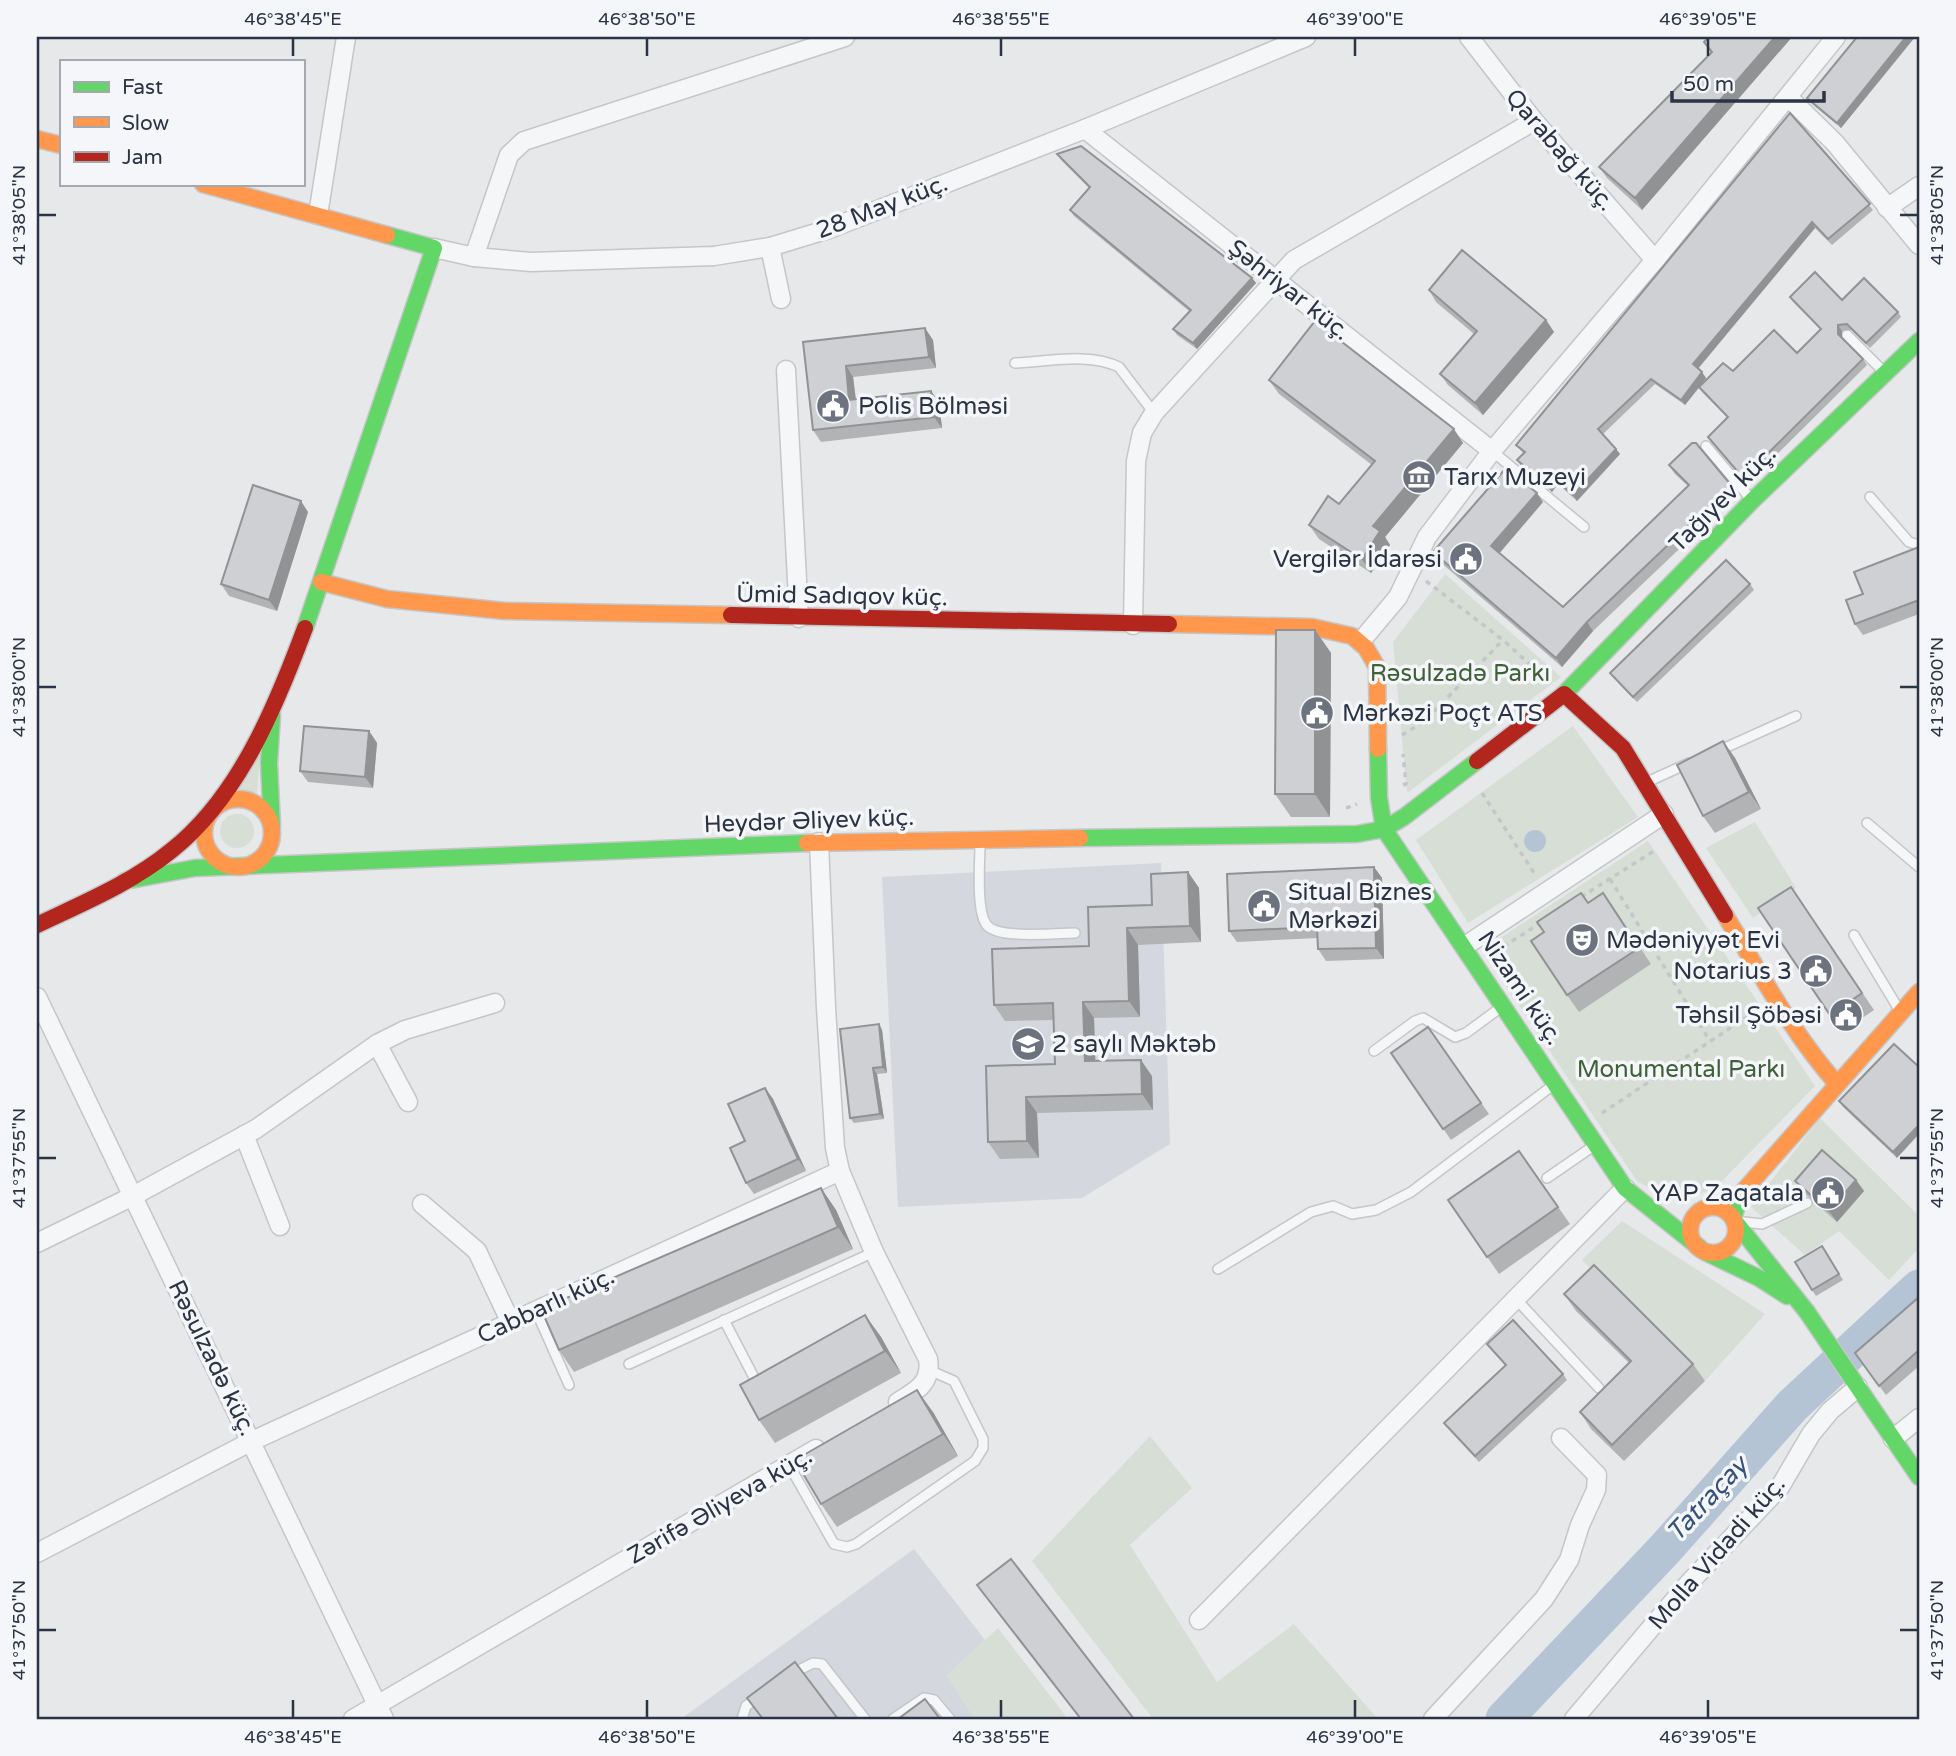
<svg xmlns="http://www.w3.org/2000/svg" width="1956" height="1756" font-family="'Varela Round',sans-serif">
<style>
.built{fill:#d4d7dd}
.green{fill:#d6ded6}
.water{fill:#b4c4d5}
.lines{fill:none;stroke-linecap:round;stroke-linejoin:round}
.river{stroke:#b4c4d5;stroke-width:37}
.lane-casing{stroke:#c4c6c8;stroke-width:12}
.street-casing{stroke:#c4c6c8;stroke-width:21}
.fast-casing{stroke:#c4c6c8;stroke-width:19}
.slow-casing{stroke:#c4c6c8;stroke-width:19}
.jam-casing{stroke:#c4c6c8;stroke-width:19}
.path{stroke:#c5c6ca;stroke-width:3.5;stroke-dasharray:5 5;stroke-linecap:butt}
.lane{stroke:#f5f6f7;stroke-width:9}
.street{stroke:#f5f6f7;stroke-width:18}
.fast{stroke:#63d668;stroke-width:16}
.slow{stroke:#ff974d;stroke-width:16}
.jam{stroke:#b3261e;stroke-width:16}
.wall{fill:#b1b3b5}
.shaded-wall{fill:#909294}
.building{fill:#ced0d3;stroke:#909294;stroke-width:2}
.ticks{fill:none;stroke:#2b3445;stroke-width:2.5}
.labels{text-anchor:middle;dominant-baseline:central;stroke-width:7;stroke-linejoin:round;paint-order:stroke}
.street-label{font-size:24px;fill:#2b3445;stroke:#f4f6f9}
.poi-label{font-size:24px;fill:#2b3445;stroke:#f4f6f9;text-anchor:start}
.park-label{font-size:24px;fill:#3f6138;stroke:#f4f6f9}
.water-label{font-size:26px;font-style:italic;fill:#34527a;stroke:#f4f6f9}
.neatline{fill:none;stroke:#2b3445;stroke-width:2.5}
.ticks-label{font-size:18px;text-anchor:middle;fill:#2b3445}
</style>
<rect width="100%" height="100%" fill="#e6e8ea"/>
<g class="built">
<polygon points="1161,863 1170,1144 1082,1198 898,1207 882,877"/>
<polygon points="914,1549 985,1640 947,1675 975,1719 681,1719"/>
</g>
<g class="green">
<polygon points="1445,574 1561,677 1407,793 1393,642"/>
<polygon points="1573,726 1638,817 1468,923 1416,840"/>
<polygon points="261,746 257,794 239,790"/>
<circle cx="237" cy="831" r="17"/>
<polygon points="1755,822 1796,888 1753,918 1706,848"/>
<path d="M1648,841l167,245 -96,98c-27,19 -55,14 -82,-3l-155,-231z"/>
<polygon points="1820,1118 1919,1216 1919,1248 1889,1280 1839,1231 1805,1255 1751,1207"/>
<polygon points="1622,1221 1765,1314 1705,1381 1582,1260"/>
<polygon points="1150,1436 1192,1488 1130,1545 1217,1682 1294,1624 1378,1719 1153,1719 1032,1561"/>
<polygon points="998,1628 1068,1719 975,1719 947,1675"/>
</g>
<circle class="water" cx="1535" cy="841" r="11"/>
<g class="lines">
<polyline class="river" points="1504,1719 1665,1549 1792,1406 1919,1288"/>
<g class="lane-casing">
<g id="lane">
<polyline points="1847,335 1883,371"/>
<path d="M1015,363c32,-1 74,-11 104,4l35,46"/>
<polyline points="1706,446 1750,498"/>
<polyline points="1492,451 1584,527"/>
<polyline points="1870,497 1909,542 1919,545"/>
<polyline points="1718,751 1796,716"/>
<polyline points="1647,782 1689,763"/>
<polyline points="1867,823 1919,867"/>
<path d="M980,844c0,18 -4,65 6,80 10,16 70,9 89,9"/>
<polyline points="1854,935 1898,1008"/>
<polyline points="1374,1051 1415,1021 1423,1018 1455,1037 1466,1033 1500,1008"/>
<polyline points="1547,1178 1595,1145"/>
<polyline points="1744,1222 1762,1224 1807,1203"/>
<polyline points="1218,1269 1311,1212 1333,1206 1352,1214 1376,1210 1411,1192 1552,1086"/>
<polyline points="1516,1299 1599,1388"/>
<polyline points="536,1311 569,1385"/>
<polyline points="724,1320 759,1387"/>
<polyline points="629,1364 874,1252"/>
<polyline points="789,1465 834,1544 847,1547 856,1544 975,1461 983,1448 983,1439 954,1381 929,1370"/>
<polyline points="791,1674 813,1663 822,1664 865,1719"/>
<polyline points="742,1719 746,1706 760,1696"/>
<polyline points="893,1719 924,1698 934,1700 950,1719"/>
</g>
</g>
<g class="street-casing">
<g id="street">
<polyline points="1469,37 1534,121 1655,260"/>
<polyline points="1788,97 1835,143 1919,245"/>
<polyline points="1085,129 1492,451"/>
<polyline points="1887,208 1919,186"/>
<polyline points="318,215 346,37"/>
<polyline points="770,247 781,299"/>
<polyline points="434,248 474,257 531,262 714,256 770,247 829,229 1085,129 1306,37"/>
<polyline points="474,257 509,155 524,141 845,37"/>
<polyline points="786,370 799,618"/>
<polyline points="1133,625 1136,461 1142,433 1154,413 1294,260 1534,121"/>
<polyline points="1362,640 1398,597 1427,537 1492,451 1655,260 1836,37"/>
<path d="M819,842l7,166 9,140 5,23 34,81 54,107c4,24 -12,32 -30,43"/>
<polyline points="1465,946 1664,814"/>
<polyline points="37,997 384,1719"/>
<polyline points="377,1044 408,1102"/>
<polyline points="244,1135 280,1226"/>
<polyline points="422,1204 477,1251 511,1323"/>
<polyline points="37,1243 133,1196 256,1129 377,1044 405,1030 495,1003"/>
<polyline points="1893,1439 1919,1418"/>
<polyline points="37,1553 252,1441 840,1171"/>
<polyline points="1199,1620 1625,1188"/>
<polyline points="353,1719 816,1449"/>
<polyline points="1433,1719 1544,1599 1569,1560 1580,1525 1596,1490 1597,1475 1561,1438"/>
<polyline points="1574,1719 1688,1584 1780,1487 1811,1434 1830,1411 1858,1387"/>
</g>
</g>
<g class="fast-casing">
<g id="fast">
<polyline points="305,628 434,248 387,235"/>
<polyline points="1564,694 1752,501 1919,341"/>
<polyline points="272,715 269,763 272,827"/>
<polyline points="1378,749 1379,798 1384,829 1625,1188 1700,1248"/>
<polyline points="1080,838 1357,834 1384,829 1404,817 1477,761"/>
<polyline points="125,881 195,868 807,843"/>
<polyline points="1740,1195 1733,1219 1807,1312 1919,1477"/>
<polyline points="1705,1252 1759,1278 1787,1296"/>
</g>
</g>
<g class="slow-casing">
<g id="slow">
<polyline points="37,139 61,145"/>
<polyline points="203,184 387,235"/>
<polyline points="321,582 387,599 505,611 731,615"/>
<polyline points="1169,624 1312,627 1352,636 1366,648 1377,667 1378,749"/>
<circle cx="238" cy="833" r="34"/>
<polyline points="807,843 1080,838"/>
<path d="M1725,915c35,58 67,118 112,169"/>
<polyline points="1740,1195 1919,992"/>
<circle cx="1713" cy="1230" r="23"/>
</g>
</g>
<g class="jam-casing">
<g id="jam">
<polyline points="731,615 1169,624"/>
<polyline points="1477,761 1564,694 1623,748 1725,915"/>
<path d="M37,925c46,-22 95,-42 135,-75 67,-53 104,-144 133,-222"/>
</g>
</g>
<g class="path">
<polyline points="1426,581 1503,640 1547,680"/>
<polyline points="1402,735 1425,721 1503,640"/>
<polyline points="1403,785 1406,784 1403,754"/>
<polyline points="1482,793 1536,876"/>
<polyline points="1346,808 1357,804"/>
<polyline points="1610,879 1710,1041"/>
<polyline points="1581,897 1654,851"/>
<polyline points="1495,952 1542,922"/>
<polyline points="1602,1113 1756,1011"/>
</g>
<use href="#lane" class="lane"/>
<use href="#street" class="street"/>
<use href="#fast" class="fast"/>
<use href="#slow" class="slow"/>
<use href="#jam" class="jam"/>
</g>
<g class="wall">
<polygon points="1709,37 1792,37 1642,210 1607,178 1599,167 1711,53 1704,42"/>
<polygon points="1857,37 1915,37 1841,128 1811,103 1807,98"/>
<polygon points="1790,113 1873,210 1832,245 1815,228 1698,368 1706,378 1700,386 1733,371 1797,353 1821,329 1794,303 1790,297 1842,300 1898,312 1901,317 1870,348 1851,330 1842,331 1842,338 1863,359 1867,365 1747,484 1708,437 1727,417 1703,393 1699,388 1685,405 1655,384 1603,434 1620,454 1577,501 1558,484 1552,492 1521,466 1517,460 1523,453 1516,445"/>
<polygon points="1057,154 1252,278 1256,283 1197,349 1177,335 1173,329 1189,311 1074,216 1070,210 1089,188 1061,160"/>
<polygon points="1429,290 1546,320 1554,332 1483,415 1448,385 1440,374 1474,334 1436,302"/>
<polygon points="933,340 936,368 853,377 856,399 931,391 939,402 942,428 821,442 813,430 803,342"/>
<polygon points="1269,380 1463,443 1385,537 1390,545 1371,573 1319,539 1309,525 1339,504 1372,465 1279,394"/>
<polygon points="1669,465 1731,485 1737,494 1593,631 1562,667 1439,561 1433,552 1543,502 1499,553 1563,607 1688,486 1675,474"/>
<polygon points="308,512 277,611 229,596 221,584"/>
<polygon points="1919,547 1919,614 1863,635 1855,624 1863,594"/>
<polygon points="1750,584 1754,590 1637,702 1614,678 1610,673"/>
<polygon points="1315,630 1331,653 1330,817 1291,817 1275,794"/>
<polygon points="369,731 377,743 373,788 308,782 300,771"/>
<polygon points="1723,741 1735,758 1761,809 1715,833 1703,816"/>
<polygon points="1374,867 1382,878 1384,959 1326,961 1318,949 1318,938 1237,942 1229,931"/>
<polygon points="1188,872 1199,888 1201,942 1138,945 1140,1017 1094,1018 1095,1061 1152,1076 1153,1110 1037,1113 1039,1158 1000,1159 988,1142 1055,1064 1053,1020 1005,1021 994,1005 1089,946 1152,905"/>
<polygon points="1791,887 1874,1010 1842,1032 1758,908"/>
<polygon points="1588,903 1615,910 1651,964 1579,1012 1567,995"/>
<polygon points="879,1024 882,1030 887,1073 877,1074 884,1119 854,1123 850,1118"/>
<polygon points="1428,1027 1489,1114 1451,1140 1391,1053"/>
<polygon points="1894,1044 1897,1158 1843,1107 1839,1101"/>
<polygon points="765,1088 773,1099 806,1171 754,1194 746,1183 745,1141"/>
<polygon points="1519,1151 1570,1224 1499,1274 1448,1200"/>
<polygon points="1856,1180 1864,1191 1837,1222 1803,1192 1795,1181"/>
<polygon points="821,1188 836,1210 853,1249 574,1372 559,1350"/>
<polygon points="1826,1252 1843,1280 1816,1296 1812,1290"/>
<polygon points="1564,1294 1693,1364 1705,1381 1624,1461 1591,1429 1580,1412 1629,1363 1576,1311"/>
<polygon points="1919,1297 1919,1366 1886,1395 1855,1353"/>
<polygon points="865,1315 881,1337 901,1373 775,1443 759,1420"/>
<polygon points="1487,1344 1563,1374 1567,1380 1479,1462 1444,1423 1506,1366"/>
<polygon points="933,1412 958,1456 837,1527 821,1504"/>
<polygon points="977,1585 1134,1719 1080,1719"/>
</g>
<g class="shaded-wall">
<polygon points="1775,37 1792,37 1642,210 1635,198"/>
<polygon points="1906,37 1915,37 1841,128 1837,123"/>
<polygon points="1812,222 1815,228 1697,370 1693,364"/>
<polygon points="1252,278 1256,283 1197,349 1193,343"/>
<polygon points="1546,320 1554,332 1483,415 1475,403"/>
<polygon points="1838,325 1842,331 1842,339 1838,334"/>
<polygon points="925,328 933,340 936,368 929,357"/>
<polygon points="846,366 853,377 857,411 849,400"/>
<polygon points="1702,372 1706,378 1685,405 1681,400"/>
<polygon points="931,391 939,402 942,428 934,417"/>
<polygon points="1454,429 1463,443 1385,537 1390,545 1371,573 1362,559 1373,526"/>
<polygon points="1616,449 1620,454 1577,501 1573,495"/>
<polygon points="1555,479 1558,484 1552,492 1548,486"/>
<polygon points="1537,493 1543,502 1498,555 1491,546"/>
<polygon points="301,501 308,512 277,611 269,600"/>
<polygon points="1587,622 1593,631 1562,667 1556,658"/>
<polygon points="1315,630 1331,653 1330,817 1315,794"/>
<polygon points="369,731 377,743 373,788 365,777"/>
<polygon points="1723,741 1735,758 1761,809 1749,792"/>
<polygon points="1374,867 1382,878 1384,959 1376,948"/>
<polygon points="1188,872 1199,888 1201,942 1190,926"/>
<polygon points="1127,928 1138,945 1140,1017 1129,1001"/>
<polygon points="1083,1002 1094,1018 1096,1078 1085,1061"/>
<polygon points="879,1024 882,1030 887,1073 883,1067"/>
<polygon points="1141,1060 1152,1076 1153,1110 1142,1094"/>
<polygon points="873,1068 877,1074 884,1119 880,1114"/>
<polygon points="765,1088 773,1099 806,1171 798,1159"/>
<polygon points="1026,1097 1037,1113 1039,1158 1027,1141"/>
<polygon points="1919,1125 1919,1134 1897,1158 1893,1152"/>
<polygon points="1856,1180 1864,1191 1837,1222 1829,1211"/>
<polygon points="821,1188 836,1210 853,1249 838,1227"/>
<polygon points="865,1315 881,1337 901,1373 885,1351"/>
<polygon points="917,1390 933,1412 958,1456 943,1434"/>
</g>
<g class="building">
<polygon points="1709,37 1775,37 1635,198 1599,167 1712,52 1704,42"/>
<polygon points="1857,37 1906,37 1837,123 1807,98"/>
<polygon points="1790,113 1870,204 1828,239 1812,222 1693,364 1702,372 1681,400 1651,379 1598,429 1616,449 1573,495 1555,479 1548,486 1517,460 1525,452 1516,445"/>
<polygon points="1081,146 1252,278 1193,343 1173,329 1191,310 1070,210 1090,187 1057,154"/>
<polygon points="1462,250 1546,320 1475,403 1440,374 1477,331 1429,290"/>
<polygon points="1815,272 1842,300 1864,278 1898,312 1866,343 1847,324 1838,325 1838,334 1863,359 1743,478 1708,437 1728,417 1699,387 1723,363 1733,371 1774,330 1797,353 1821,329 1790,297"/>
<polygon points="1315,321 1454,429 1373,526 1380,531 1362,559 1309,525 1328,496 1339,504 1375,461 1269,380"/>
<polygon points="925,328 929,357 846,366 849,400 931,391 934,417 813,430 803,342"/>
<polygon points="1692,443 1696,443 1731,485 1587,622 1556,658 1433,552 1506,468 1537,493 1491,546 1563,607 1689,485 1669,465"/>
<polygon points="253,485 301,501 269,600 221,584"/>
<polygon points="1919,547 1919,600 1855,624 1846,600 1863,594 1854,572"/>
<polygon points="1726,560 1750,584 1633,697 1610,673"/>
<polygon points="1276,630 1315,630 1315,794 1275,794"/>
<polygon points="304,726 369,731 365,777 300,771"/>
<polygon points="1723,741 1749,792 1703,816 1677,765"/>
<polygon points="1374,867 1376,948 1318,949 1317,927 1229,931 1227,874"/>
<polygon points="1188,872 1190,926 1127,928 1129,1001 1083,1002 1085,1061 1141,1060 1142,1094 1026,1097 1027,1141 988,1142 986,1066 1055,1064 1053,1003 994,1005 992,949 1089,946 1088,907 1152,905 1151,874"/>
<polygon points="1791,887 1862,993 1830,1015 1758,908"/>
<polygon points="1581,893 1588,903 1603,893 1639,948 1567,995 1531,941 1544,932 1537,922"/>
<polygon points="879,1024 883,1067 873,1068 880,1114 850,1118 840,1029"/>
<polygon points="1428,1027 1481,1103 1443,1129 1391,1053"/>
<polygon points="1894,1044 1919,1067 1919,1125 1893,1152 1839,1101"/>
<polygon points="765,1088 798,1159 746,1183 730,1148 745,1141 728,1104"/>
<polygon points="1822,1150 1856,1180 1829,1211 1795,1181"/>
<polygon points="1519,1151 1558,1207 1487,1257 1448,1200"/>
<polygon points="821,1188 838,1227 559,1350 541,1309"/>
<polygon points="1822,1246 1839,1274 1812,1290 1795,1262"/>
<polygon points="1594,1265 1693,1364 1612,1445 1580,1412 1631,1361 1564,1294"/>
<polygon points="1919,1297 1919,1350 1879,1386 1855,1353"/>
<polygon points="865,1315 885,1351 759,1420 740,1385"/>
<polygon points="1513,1320 1563,1374 1475,1456 1444,1423 1506,1365 1487,1344"/>
<polygon points="917,1390 943,1434 821,1504 795,1460"/>
<polygon points="1011,1559 1134,1719 1081,1719 977,1585"/>
<polygon points="795,1662 838,1719 763,1719 747,1698"/>
<polygon points="925,1699 940,1719 898,1719"/>
</g>
<path class="ticks" d="M293,38v18M647,38v18M1001,38v18M1355,38v18M1708,38v18M38,215h18M1900,215h18M38,687h18M1900,687h18M38,1158h18M1900,1158h18M38,1630h18M1900,1630h18M293,1700v18M647,1700v18M1001,1700v18M1355,1700v18M1708,1700v18"/>
<defs>
<g id="civic-disc" transform="scale(1.75)"><circle r="9.5" fill="#6c737f" stroke="#f4f6f9"/><path d="M-.6-6.5H3V-4.5H.6V-3L4-1V1h2V6H-6V1h2V-1L-.6-3ZM-1.2 2.5V6h2.4V2.5Z" fill="#fff"/></g>
<g id="museum-disc" transform="scale(1.75)"><circle r="9.5" fill="#6c737f" stroke="#f4f6f9"/><path d="M0-6L6-3V-2H-6V-3ZM-5-1h2V3h-2ZM-1-1h2V3h-2ZM3-1h2V3H3ZM-6 4H6V6H-6Z" fill="#fff"/></g>
<g id="theatre-disc" transform="scale(1.75)"><circle r="9.5" fill="#6c737f" stroke="#f4f6f9"/><path d="M-5-5.5Q0-4 5-5.5V0Q5 5 0 6Q-5 5-5 0ZM-3.3-2.5H-1v1.5H-3.3ZM1-2.5H3.3v1.5H1ZM-2.8 1Q0 5.5 2.8 1Z" fill="#fff"/></g>
<g id="school-disc" transform="scale(1.75)"><circle r="9.5" fill="#6c737f" stroke="#f4f6f9"/><path d="M0-5L7-2L0 1L-7-2ZM-4 1L0 2.5L4 1V4Q0 6-4 4Z" fill="#fff"/></g>
</defs>
<g fill-rule="evenodd">
<use href="#civic-disc" x="833" y="406"/>
<use href="#museum-disc" x="1419" y="477"/>
<use href="#civic-disc" x="1466" y="559"/>
<use href="#civic-disc" x="1317" y="713"/>
<use href="#civic-disc" x="1264" y="906"/>
<use href="#theatre-disc" x="1582" y="940"/>
<use href="#civic-disc" x="1816" y="971"/>
<use href="#civic-disc" x="1846" y="1015"/>
<use href="#school-disc" x="1028" y="1044"/>
<use href="#civic-disc" x="1828" y="1193"/>
</g>
<g class="labels">
<g class="street-label">
<text transform="translate(1560 150) rotate(49)">Qarabağ küç.</text>
<text transform="translate(882 207) rotate(-21)">28 May küç.</text>
<text transform="translate(1289 290) rotate(38)">Şəhriyar küç.</text>
<text transform="translate(1723 499) rotate(-45)">Tağıyev küç.</text>
<text transform="translate(842 596) rotate(1)">Ümid Sadıqov küç.</text>
<text transform="translate(809 821) rotate(-2)">Heydər Əliyev küç.</text>
<text transform="translate(1520 988) rotate(56)">Nizami küç.</text>
<text transform="translate(546 1306) rotate(-25)">Cabbarlı küç.</text>
<text transform="translate(212 1358) rotate(64)">Rəsulzadə küç.</text>
<text transform="translate(720 1506) rotate(-30)">Zərifə Əliyeva küç.</text>
<text transform="translate(1717 1553) rotate(-49)">Molla Vidadi küç.</text>
</g>
<g class="poi-label">
<text x="858" y="406">Polis Bölməsi</text>
<text x="1444" y="477">Tarıx Muzeyi</text>
<text x="1442" y="559" text-anchor="end">Vergilər İdarəsi</text>
<text x="1342" y="713">Mərkəzi Poçt ATS</text>
<text x="1288" y="892">Situal Biznes<tspan x="1288" dy="28">Mərkəzi</tspan></text>
<text x="1606" y="940">Mədəniyyət Evi</text>
<text x="1792" y="971" text-anchor="end">Notarius 3</text>
<text x="1822" y="1015" text-anchor="end">Təhsil Şöbəsi</text>
<text x="1052" y="1044">2 saylı Məktəb</text>
<text x="1804" y="1193" text-anchor="end">YAP Zaqatala</text>
</g>
<g class="park-label">
<text x="1460" y="673">Rəsulzadə Parkı</text>
<text x="1681" y="1069">Monumental Parkı</text>
</g>
<g class="water-label">
<text transform="translate(1707 1499) rotate(-47)">Tatraçay</text>
</g>
</g>
<rect width="1956" height="1756" fill="none" stroke="#f4f6f9" stroke-width="77"/>
<rect x="60" y="60" width="245" height="126" fill="#f4f6f9" stroke="#a4a8b1" stroke-width="2"/>
<rect x="74" y="82" width="35" height="10" fill="#63d668" stroke="#a4a8b1" stroke-width="2"/>
<text x="122" y="94" font-size="21" fill="#2b3445">Fast</text>
<rect x="74" y="117" width="35" height="10" fill="#ff974d" stroke="#a4a8b1" stroke-width="2"/>
<text x="122" y="130" font-size="21" fill="#2b3445">Slow</text>
<rect x="74" y="152" width="35" height="10" fill="#b3261e" stroke="#a4a8b1" stroke-width="2"/>
<text x="122" y="164" font-size="21" fill="#2b3445">Jam</text>
<path d="M1672 91v10h152v-10" fill="none" stroke="#2b3445" stroke-width="3.5"/>
<text x="1683" y="91" font-size="21" fill="#2b3445" stroke="#f4f6f9" stroke-width="5" paint-order="stroke">50 m</text>
<rect x="38" y="38" width="1880" height="1680" class="neatline"/>
<g class="ticks-label">
<text x="293" y="25">46°38'45"E</text>
<text x="647" y="25">46°38'50"E</text>
<text x="1001" y="25">46°38'55"E</text>
<text x="1355" y="25">46°39'00"E</text>
<text x="1708" y="25">46°39'05"E</text>
<text transform="translate(19 215) rotate(-90)" y="6">41°38'05"N</text>
<text transform="translate(1937 215) rotate(-90)" y="6">41°38'05"N</text>
<text transform="translate(19 687) rotate(-90)" y="6">41°38'00"N</text>
<text transform="translate(1937 687) rotate(-90)" y="6">41°38'00"N</text>
<text transform="translate(19 1158) rotate(-90)" y="6">41°37'55"N</text>
<text transform="translate(1937 1158) rotate(-90)" y="6">41°37'55"N</text>
<text transform="translate(19 1630) rotate(-90)" y="6">41°37'50"N</text>
<text transform="translate(1937 1630) rotate(-90)" y="6">41°37'50"N</text>
<text x="293" y="1743">46°38'45"E</text>
<text x="647" y="1743">46°38'50"E</text>
<text x="1001" y="1743">46°38'55"E</text>
<text x="1355" y="1743">46°39'00"E</text>
<text x="1708" y="1743">46°39'05"E</text>
</g>
</svg>
